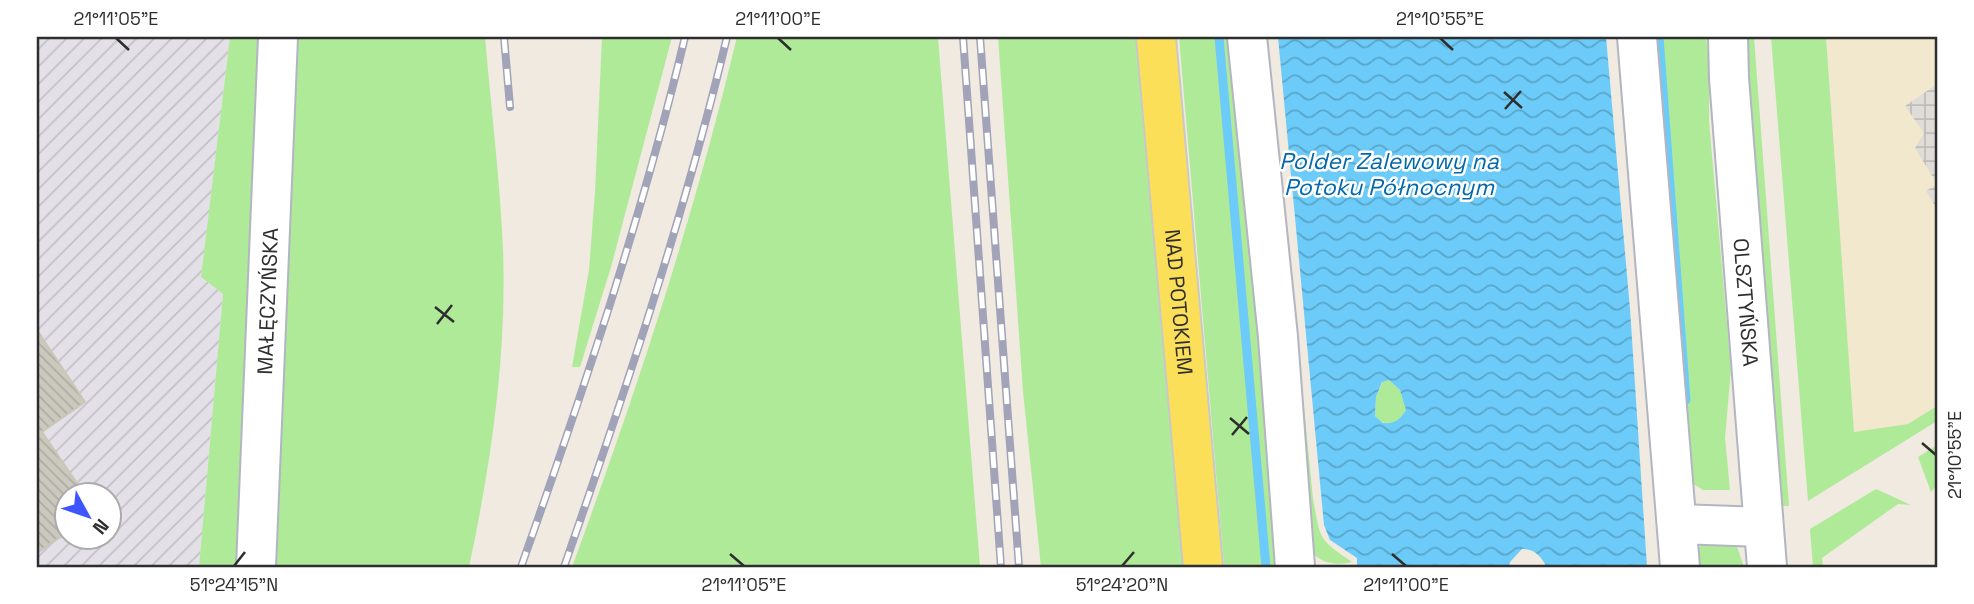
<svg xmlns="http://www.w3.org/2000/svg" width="1974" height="604" font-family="'Space Grotesk',sans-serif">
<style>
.industrial{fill:url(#industrial-furrows);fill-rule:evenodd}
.education{fill:#f2e8ce}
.grass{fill:#afea99}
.plaza{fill:url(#plaza-grid)}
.water{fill:url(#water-waves);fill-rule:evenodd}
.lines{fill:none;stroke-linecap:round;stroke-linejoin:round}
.stream{stroke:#6ccbf8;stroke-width:9}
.building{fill:url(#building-back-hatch);stroke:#ccc6b8;stroke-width:2}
.minor-casing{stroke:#b3b5c2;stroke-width:42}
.major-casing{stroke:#c9c9c9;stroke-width:42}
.minor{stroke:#fff;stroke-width:38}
.major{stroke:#fbdf59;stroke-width:38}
.rail-casing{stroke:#a1a3b9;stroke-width:8}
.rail{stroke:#fff;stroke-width:5;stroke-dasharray:16;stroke-linecap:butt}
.ticks{fill:none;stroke:#2e2e2e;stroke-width:2.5}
.labels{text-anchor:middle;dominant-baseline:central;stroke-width:5;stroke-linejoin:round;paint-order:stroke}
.street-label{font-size:21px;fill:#2e2e2e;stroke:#fff}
.water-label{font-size:23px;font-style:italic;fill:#0368ac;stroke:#fff}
.neatline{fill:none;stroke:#2e2e2e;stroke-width:2.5}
.ticks-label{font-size:18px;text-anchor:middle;fill:#2e2e2e}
</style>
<defs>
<pattern id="industrial-furrows" width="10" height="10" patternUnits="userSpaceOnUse" patternTransform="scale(1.75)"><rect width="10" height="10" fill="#e3e0e8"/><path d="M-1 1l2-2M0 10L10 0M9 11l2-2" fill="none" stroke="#c3c0c7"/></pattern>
<pattern id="plaza-grid" width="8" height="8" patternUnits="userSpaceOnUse" patternTransform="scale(1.75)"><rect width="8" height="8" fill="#dfdcd7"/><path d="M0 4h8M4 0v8" fill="none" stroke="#c0bdb9"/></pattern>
<pattern id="water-waves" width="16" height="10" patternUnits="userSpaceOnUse" patternTransform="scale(1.75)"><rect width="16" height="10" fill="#6ccbf8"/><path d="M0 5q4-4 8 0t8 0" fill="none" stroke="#59a5c9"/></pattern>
<pattern id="building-back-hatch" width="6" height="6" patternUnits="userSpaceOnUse" patternTransform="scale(1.75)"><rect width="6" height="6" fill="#cbc8be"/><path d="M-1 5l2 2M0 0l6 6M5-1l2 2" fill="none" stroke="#afaca4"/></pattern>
</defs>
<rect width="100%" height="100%" fill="#f0eae0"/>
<path class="industrial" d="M37,37h193l-29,240 22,17 -24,273h-162zM66,496h42v42h-42z"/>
<polygon class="education" points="1826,37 1937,37 1937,407 1908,424 1854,433"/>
<g class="grass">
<polygon points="230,37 261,37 240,567 199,567 223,294 201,277"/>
<path d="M290,37h195c6,70 15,142 18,213 4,105 -12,214 -34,317h-197z"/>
<polygon points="602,37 672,37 611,267 580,367 572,367 589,270 595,192"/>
<path d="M737,37h201l42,530h-408c64,-174 122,-350 165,-530z"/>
<polygon points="998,37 1139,37 1187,567 1041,567 1023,391"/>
<polygon points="1179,37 1236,37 1287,567 1224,567"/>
<path d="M1255,37h12l1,3 45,459c8,41 4,39 39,63 -19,4 -31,1 -44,-13z"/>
<polygon points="1652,37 1706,37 1709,63 1709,121 1731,369 1725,438 1730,490 1703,490 1692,483"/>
<polygon points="1743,37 1754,37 1789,506 1779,506"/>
<polygon points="1771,37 1826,37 1854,432 1908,424 1937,406 1937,421 1808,501"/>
<path d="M1389,380l11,10 7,20c-10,15 -19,19 -32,6l1,-19 7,-16z"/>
<polygon points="1937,445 1937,485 1931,492 1918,457"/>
<polygon points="1876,489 1911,505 1898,504 1822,558 1823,567 1813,567 1810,529"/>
<polygon points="1703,544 1736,544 1744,567 1689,567 1696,551"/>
</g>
<polygon class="plaza" points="1937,84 1937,209 1926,191 1937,184 1915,148 1924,133 1905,106"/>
<path class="water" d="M1278,37h328l24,272 17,258h-102v-3c-6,-10 -12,-15 -23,-15l-12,13 -1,5h-152v-9l-27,-18 -6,-15zM1389,380l11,10 6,20c-6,10 -11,14 -23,13l-8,-7 1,-19 6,-15z"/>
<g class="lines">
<g class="stream">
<polyline points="1219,37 1266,567"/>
<polyline points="1659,37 1686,400"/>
</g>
</g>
<polygon class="building" points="37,330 85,402 42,432 85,495 66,495 66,533 37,553"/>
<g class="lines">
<g class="minor-casing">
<g id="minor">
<polyline points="1247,37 1278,337 1295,567"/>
<polyline points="1637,37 1680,567"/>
<path id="s1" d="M1728,37l1,41 38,489"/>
<polyline points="1678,524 1763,527"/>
<path id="s2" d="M256,567l22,-530"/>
</g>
</g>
<g class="major-casing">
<g id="major">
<path id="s3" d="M1156,37l47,530"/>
</g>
</g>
<use href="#minor" class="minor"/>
<use href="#major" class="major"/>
<g class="rail-casing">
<g id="rail">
<polyline points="504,37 510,107"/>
<polyline points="963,37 1001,567"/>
<polyline points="980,37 1019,567"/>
<path d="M521,567c62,-175 121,-350 164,-530"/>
<path d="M564,567c61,-175 120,-350 163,-530"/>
</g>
</g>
<use href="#rail" class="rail"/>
</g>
<path class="ticks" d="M116,38l13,12M778,38l13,12M1440,38l13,12M1504,92l18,16M1505,109l16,-18M435,307l19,15M437,324l15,-19M1230,418l19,16M1232,435l15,-18M1922,443l14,12M730,554l14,12M1392,554l14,12M234,566l11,-14M1122,566l12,-14"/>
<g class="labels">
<g class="street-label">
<text stroke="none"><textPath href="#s2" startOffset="266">MAŁĘCZYŃSKA</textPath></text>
<text stroke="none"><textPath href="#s3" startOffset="266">NAD POTOKIEM</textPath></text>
<text stroke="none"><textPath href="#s1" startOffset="266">OLSZTYŃSKA</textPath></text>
</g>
<g class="water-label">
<text x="1389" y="161">Polder Zalewowy na<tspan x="1389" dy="26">Potoku Północnym</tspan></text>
</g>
</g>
<rect width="1974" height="604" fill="none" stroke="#ffffff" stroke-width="77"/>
<g transform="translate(88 516) rotate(130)"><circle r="33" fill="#ffffff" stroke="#ababab" stroke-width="2"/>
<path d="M0-5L12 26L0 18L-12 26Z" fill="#3d56ff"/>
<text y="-10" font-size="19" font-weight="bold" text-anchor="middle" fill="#2e2e2e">N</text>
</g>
<rect x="38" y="38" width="1898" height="528" class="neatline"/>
<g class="ticks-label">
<text x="116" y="25">21°11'05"E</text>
<text x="778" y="25">21°11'00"E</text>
<text x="1440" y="25">21°10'55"E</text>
<text transform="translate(1955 455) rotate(-90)" y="6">21°10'55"E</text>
<text x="234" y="591">51°24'15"N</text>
<text x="744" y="591">21°11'05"E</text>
<text x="1122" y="591">51°24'20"N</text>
<text x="1406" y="591">21°11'00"E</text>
</g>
</svg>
